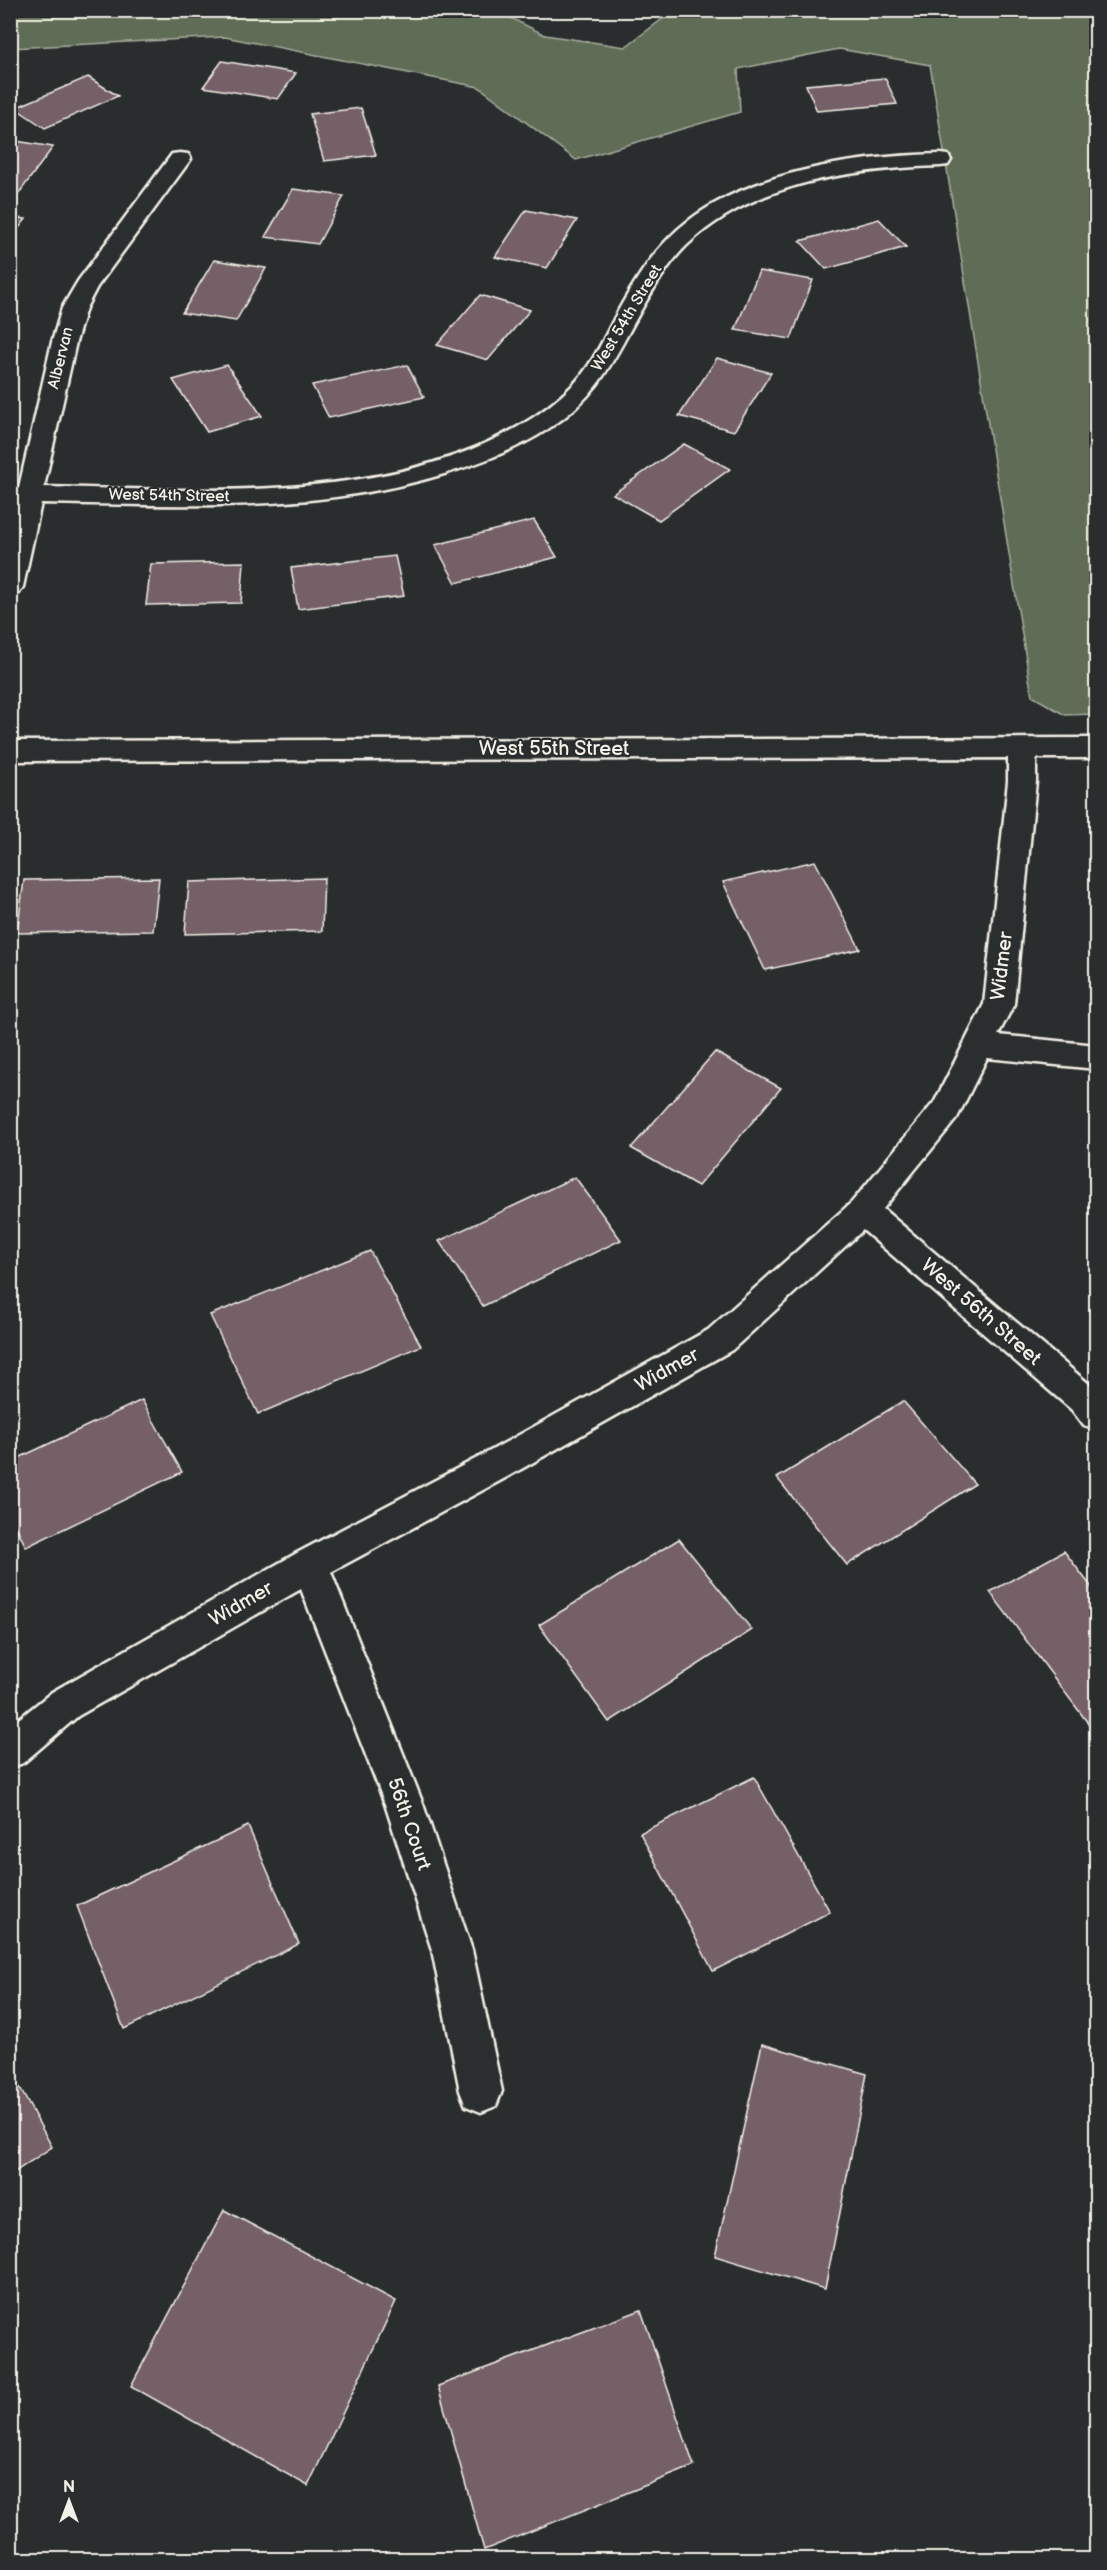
<svg xmlns="http://www.w3.org/2000/svg" width="1107" height="2570" font-family="'Balsamiq Sans',sans-serif">
<style>
.green{fill:#5e6d56;stroke:#a9af9f;stroke-width:1.5}
.building{fill:#746168;stroke:#f4f1e8;stroke-width:1.5}
.lines{fill:none;stroke-linecap:round;stroke-linejoin:round}
.minor-casing{stroke:#f4f1e8;stroke-width:5}
.minor{fill:#2a2d2e;fill-rule:evenodd}
.labels{text-anchor:middle;dominant-baseline:central;stroke-width:4.5;stroke-linejoin:round;paint-order:stroke}
.far-street-label{font-size:16px;fill:#f4f1e8;stroke:#2a2d2e}
.street-label{font-size:20px;fill:#f4f1e8;stroke:#2a2d2e}
</style>
<rect width="100%" height="100%" fill="#2a2d2e"/>
<filter id="ink" filterUnits="userSpaceOnUse"><feTurbulence type="fractalNoise" baseFrequency=".0167" numOctaves="2"/><feDisplacementMap in="SourceGraphic" scale="12" xChannelSelector="R" yChannelSelector="G"/><feConvolveMatrix kernelMatrix="1 2 1 2 8 2 1 2 1" color-interpolation-filters="sRGB"/></filter>
<g filter="url(#ink)">
<polygon class="green" points="11,10 497,11 545,35 625,47 673,11 1096,11 1096,714 1065,715 1032,696 930,65 839,49 738,69 740,112 576,160 479,87 225,37 11,48"/>
<g class="building">
<polygon points="222,61 296,73 278,99 203,87"/>
<polygon points="88,77 118,96 45,128 15,108"/>
<polygon points="885,78 897,104 817,111 806,85"/>
<polygon points="361,108 376,155 324,161 310,114"/>
<polygon points="10,140 53,147 17,196 10,195"/>
<polygon points="293,189 344,196 318,244 265,237"/>
<polygon points="526,210 577,220 547,268 495,257"/>
<polygon points="10,217 26,219 10,239"/>
<polygon points="879,219 906,247 826,269 800,241"/>
<polygon points="214,260 266,268 236,321 182,313"/>
<polygon points="759,271 813,280 791,339 735,330"/>
<polygon points="480,295 530,310 488,360 437,345"/>
<polygon points="717,358 771,373 734,431 679,416"/>
<polygon points="227,365 262,416 207,432 173,380"/>
<polygon points="407,365 424,397 329,418 312,385"/>
<polygon points="684,444 730,469 659,520 613,494"/>
<polygon points="534,520 557,557 456,583 435,545"/>
<polygon points="395,556 404,596 298,609 291,568"/>
<polygon points="244,562 241,603 146,605 151,564"/>
<polygon points="815,861 860,949 765,970 723,882"/>
<polygon points="159,878 153,931 17,933 24,880"/>
<polygon points="324,878 322,931 185,934 189,882"/>
<polygon points="715,1052 781,1088 698,1186 631,1148"/>
<polygon points="575,1177 621,1240 483,1306 439,1241"/>
<polygon points="370,1251 421,1346 258,1414 210,1315"/>
<polygon points="142,1400 182,1472 26,1547 10,1514 10,1462"/>
<polygon points="903,1401 975,1484 847,1565 777,1478"/>
<polygon points="679,1539 752,1630 609,1722 539,1625"/>
<polygon points="1064,1551 1096,1593 1096,1724 1091,1727 990,1592"/>
<polygon points="754,1777 830,1912 713,1971 640,1833"/>
<polygon points="248,1826 299,1944 124,2029 77,1906"/>
<polygon points="762,2044 867,2074 825,2289 715,2256"/>
<polygon points="10,2070 52,2147 10,2175"/>
<polygon points="224,2210 396,2301 308,2486 131,2386"/>
<polygon points="641,2310 694,2466 484,2550 438,2386"/>
</g>
<g class="lines">
<g class="minor-casing">
<g id="minor">
<path d="M180,153l8,1 3,5 -94,128 -11,21 -10,34 -32,145c155,3 354,19 490,-70 19,-13 39,-29 52,-48 16,-22 26,-49 40,-72 12,-20 25,-41 42,-58 63,-66 185,-83 272,-85l8,1 3,5 -3,5 -8,1c-88,3 -188,16 -254,80 -17,17 -30,39 -42,59 -30,52 -42,89 -96,124 -32,21 -67,33 -104,45 -131,40 -268,31 -403,29l-18,84 -4,6 -9,2v-68l42,-185 10,-34 16,-27 94,-127z"/>
<polygon points="1096,738 1096,758 1036,758 1036,781 1014,1004 998,1035 1096,1045 1096,1069 987,1058 957,1118 883,1209 1096,1390 1096,1430 1084,1426 1072,1410 863,1230 732,1350 507,1477 331,1572 423,1804 472,1950 502,2091 496,2106 481,2112 466,2106 460,2091 432,1950 385,1804 301,1589 78,1716 23,1763 10,1768 10,1726 52,1692 297,1553 483,1455 708,1330 852,1202 935,1101 984,1004 1008,781 1008,758 10,761 10,741"/>
</g>
</g>
<use href="#minor" class="minor"/>
</g>
</g>
<g class="labels">
<g class="far-street-label">
<text transform="translate(627 318) rotate(-59)">West 54th Street</text>
<text transform="translate(61 358) rotate(-76)">Albervan</text>
<text transform="translate(169 496) rotate(1)">West 54th Street</text>
</g>
<g class="street-label">
<text x="554" y="749">West 55th Street</text>
<text transform="translate(1002 966) rotate(-83)">Widmer</text>
<text transform="translate(981 1312) rotate(41)">West 56th Street</text>
<text transform="translate(667 1370) rotate(-29)">Widmer</text>
<text transform="translate(241 1604) rotate(-30)">Widmer</text>
<text transform="translate(409 1824) rotate(71)">56th Court</text>
</g>
</g>
<rect width="1107" height="2570" fill="none" stroke="#2a2d2e" stroke-width="36"/>
<rect x="18" y="18" width="1071" height="2534" fill="none" stroke="#f4f1e8" stroke-width="2" filter="url(#ink)"/>
<g transform="translate(69 2501)" stroke="#2a2d2e" stroke-width="4.5" paint-order="stroke">
<path d="M0-4.5L10 22L0 15L-10 22Z" fill="#f4f1e8"/>
<text y="-9" font-size="16" font-weight="bold" text-anchor="middle" fill="#f4f1e8">N</text>
</g>
</svg>
